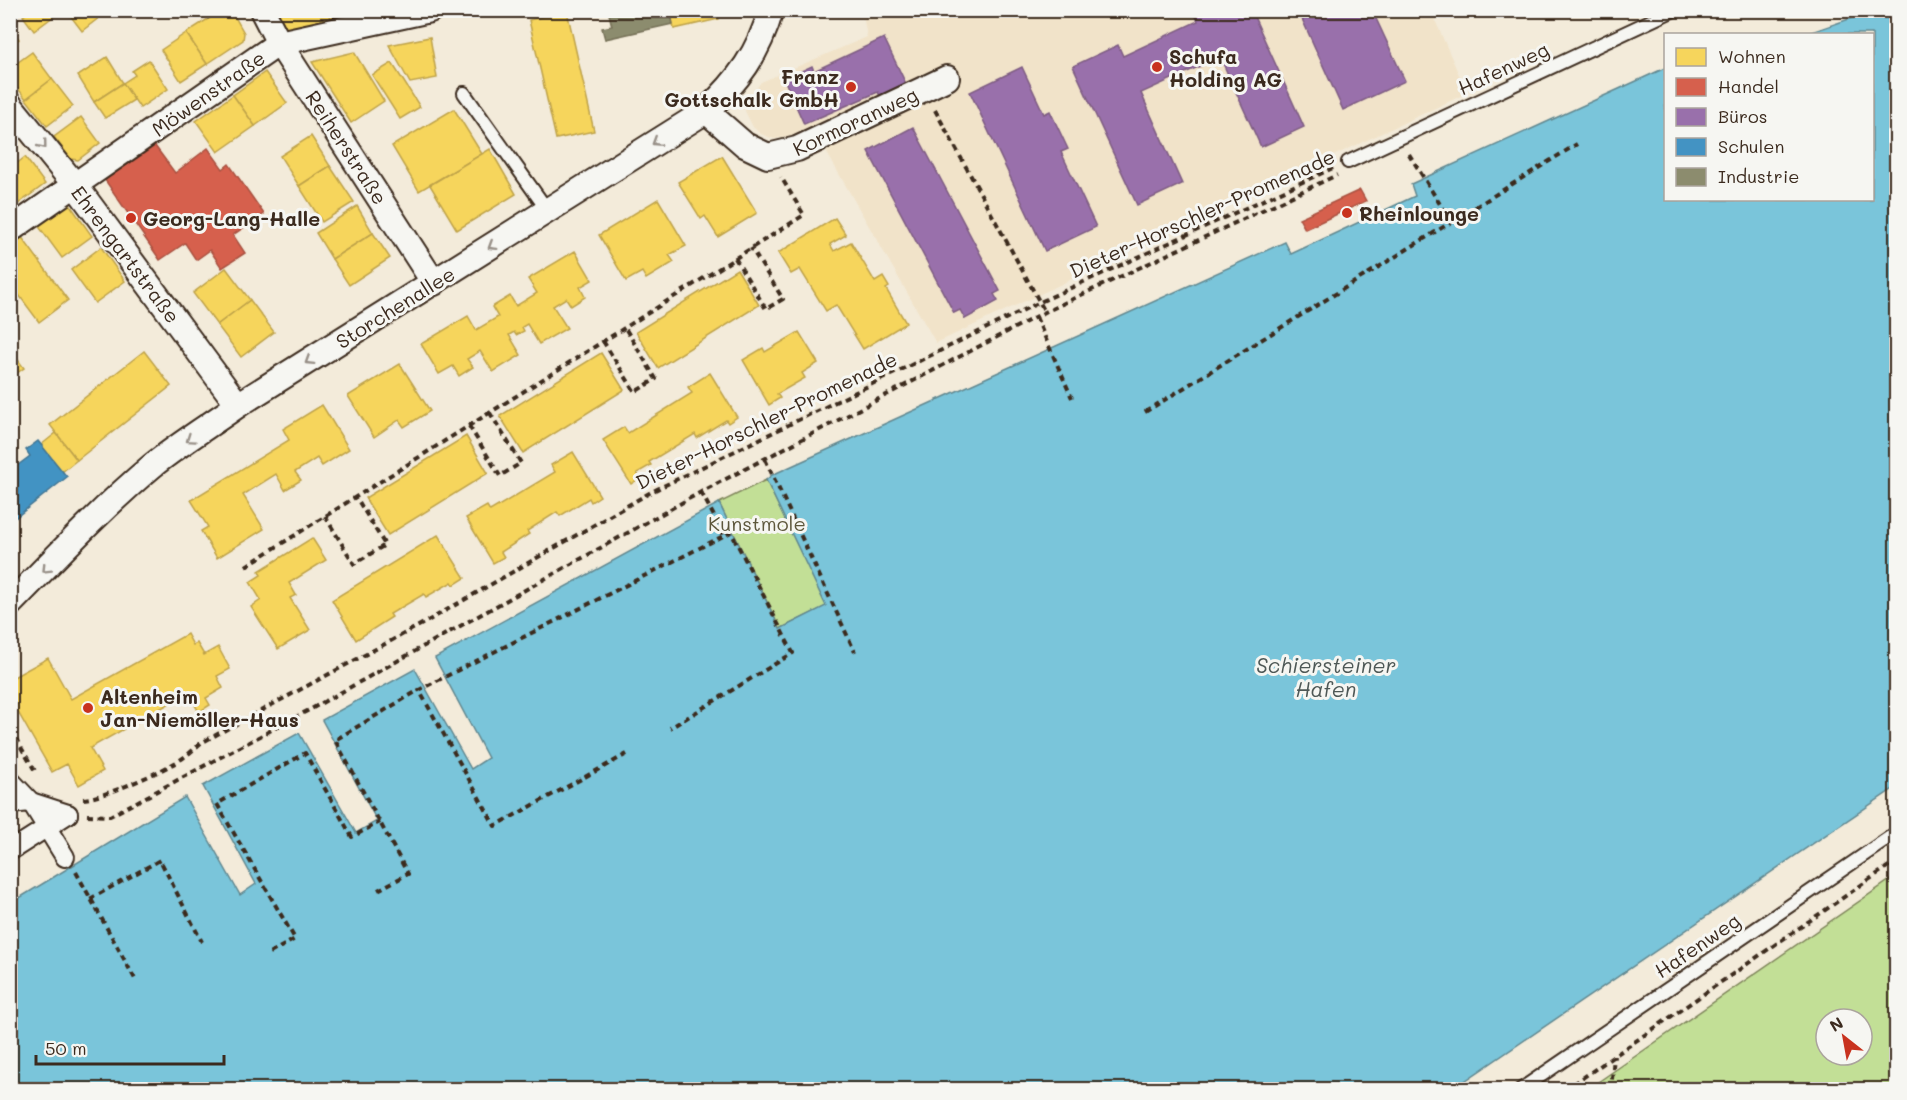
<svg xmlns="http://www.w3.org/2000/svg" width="1907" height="1100" font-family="Mali,sans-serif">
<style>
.built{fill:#f1e3c9}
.green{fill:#c2df96;stroke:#7e845a;stroke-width:1.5;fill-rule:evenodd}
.water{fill:#7ac5da;stroke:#61878f;stroke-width:1.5}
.homes{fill:#f6d55c;stroke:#bea249;stroke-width:1.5}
.shops{fill:#d6604d;stroke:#a8503f;stroke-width:1.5}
.offices{fill:#9970ab;stroke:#7d5b81;stroke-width:1.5}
.schools{fill:#4393c3;stroke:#417492;stroke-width:1.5}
.industry{fill:#8c8c6e;stroke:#746f56;stroke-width:1.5}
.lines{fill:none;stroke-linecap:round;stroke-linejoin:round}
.service-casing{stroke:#3b2a1e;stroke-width:16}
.pedestrian-casing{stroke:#3b2a1e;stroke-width:22}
.minor-casing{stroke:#3b2a1e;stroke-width:28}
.path{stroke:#3b2a1e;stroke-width:4;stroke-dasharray:6 4.5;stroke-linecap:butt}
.service{stroke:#f6f6f2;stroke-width:12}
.pedestrian{stroke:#f6f6f2;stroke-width:18}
.minor{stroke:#f6f6f2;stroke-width:24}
.oneway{stroke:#989088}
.poi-dot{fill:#c8321e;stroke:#f6f6f2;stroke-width:2}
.labels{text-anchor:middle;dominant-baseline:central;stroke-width:6;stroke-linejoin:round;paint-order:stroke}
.poi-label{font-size:20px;font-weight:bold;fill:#3b2a1e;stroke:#f6f6f2;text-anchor:start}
.street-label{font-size:20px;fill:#3b2a1e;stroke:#f6f6f2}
.park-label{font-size:20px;fill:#5d573c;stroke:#f6f6f2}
.water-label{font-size:21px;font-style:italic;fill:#4e5856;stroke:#f6f6f2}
</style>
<rect width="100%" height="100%" fill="#f3ebda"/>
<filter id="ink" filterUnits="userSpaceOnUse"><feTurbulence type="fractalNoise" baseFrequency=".0167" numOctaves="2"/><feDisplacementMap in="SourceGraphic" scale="12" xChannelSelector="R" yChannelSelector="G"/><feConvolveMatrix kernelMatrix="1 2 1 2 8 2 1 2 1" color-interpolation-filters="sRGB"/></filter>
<g filter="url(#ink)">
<polygon class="built" points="862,10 1431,11 1467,93 936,343 823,146 815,129 788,137 774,139 761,134 753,127 745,111 747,101 761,82 867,37"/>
<g class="green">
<polygon points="766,480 827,606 780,629 719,503"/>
<path d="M1896,876v213h-308l39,-27zM1826,1019h36v36h-36z"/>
</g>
<polygon class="water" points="1872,11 1896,11 1896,787 1453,1089 11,1089 11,903 185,797 240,895 256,884 203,786 299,733 356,833 377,821 322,720 415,669 471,769 488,758 435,658 719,503 780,629 826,606 766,480 772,475 1285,242 1291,254 1415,196 1411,184 1665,68 1666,200 1872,200 1872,34 1806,34"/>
<g class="homes">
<polygon points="31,10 62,10 34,31 23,16"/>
<polygon points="66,10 109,10 82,31"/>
<polygon points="222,10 231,10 244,33 243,40 207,64 186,33"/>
<polygon points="277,10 328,10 331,18 286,29"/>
<polygon points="328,10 359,10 331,18"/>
<polygon points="670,10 718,10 719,19 674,29"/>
<polygon points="567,11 594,131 556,139 529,20"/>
<polygon points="12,31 19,39 10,45 10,32"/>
<polygon points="186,33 207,64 181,81 161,50"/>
<polygon points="430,37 437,78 410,83 389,45"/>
<polygon points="32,52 52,79 26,99 10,78 10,68"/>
<polygon points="354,52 384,101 351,123 312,62"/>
<polygon points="107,57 123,83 94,102 78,76"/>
<polygon points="149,60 168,89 140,108 123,83 135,75 132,71"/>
<polygon points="392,63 420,107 400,119 372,75"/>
<polygon points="265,72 287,103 255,126 233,95"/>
<polygon points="52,79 73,106 47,126 26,99"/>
<polygon points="123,83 134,100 105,118 94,102"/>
<polygon points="233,95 255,126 218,152 196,121"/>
<polygon points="454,109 482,154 419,191 392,146"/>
<polygon points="81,117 100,143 78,160 71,159 54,137"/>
<polygon points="311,136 330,166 299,186 280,156"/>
<polygon points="490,149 516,194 457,230 430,185"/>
<polygon points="722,156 757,213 718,237 705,216 701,219 678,182"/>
<polygon points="25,157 45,184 18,204 10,194 10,169"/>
<polygon points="330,166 354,202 322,222 299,186"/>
<polygon points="10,194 18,204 10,210"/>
<polygon points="658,199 686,246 669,255 674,262 646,279 642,272 626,281 599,235"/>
<polygon points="68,202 92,236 62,258 37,224"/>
<polygon points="357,206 373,233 332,259 316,233"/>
<polygon points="835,218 846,235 830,244 834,251 851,242 875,282 883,277 889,287 886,289 906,323 863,349 836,305 826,311 800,269 791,274 778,253"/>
<polygon points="373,233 390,258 349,285 332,259"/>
<polygon points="21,236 68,300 39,322 10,283 10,243"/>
<polygon points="101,247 125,281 95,303 71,270"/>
<polygon points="575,251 592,280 580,287 585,297 571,306 566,298 553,306 567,328 539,344 527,324 522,327 524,331 516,335 514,332 509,335 521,355 493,372 480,351 467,359 473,367 459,376 453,366 439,374 421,344 468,316 476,330 498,317 492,307 510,296 516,306 537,293 528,279"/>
<polygon points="226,268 250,300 217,325 193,293"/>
<polygon points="737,269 759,305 658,368 636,332"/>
<polygon points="250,300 274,332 241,357 217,325"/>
<polygon points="799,332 818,363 802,373 805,378 777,394 780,398 769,405 743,360 763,348 765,352"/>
<polygon points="10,349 24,368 10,378"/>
<polygon points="144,351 171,386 77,460 50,425"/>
<polygon points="601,353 624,390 523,453 500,416"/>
<polygon points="400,364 430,411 404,427 399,420 374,437 348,396"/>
<polygon points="710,373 737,417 728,423 726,420 697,438 695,434 649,462 651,465 637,473 640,478 631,484 603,440 624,427 628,433 692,393 688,387"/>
<polygon points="322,405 349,449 322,466 317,458 295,472 301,480 285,490 276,474 243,495 264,529 217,558 201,531 208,527 191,500 289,440 283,429"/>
<polygon points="56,433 77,460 62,472 41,445"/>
<polygon points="466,436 488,473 388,535 365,498"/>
<polygon points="573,452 600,496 591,502 589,498 560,516 557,512 527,531 529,534 501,552 504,557 493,563 466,518 487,506 490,511 555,472 551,465"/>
<polygon points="438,535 465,578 454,585 452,582 426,597 424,594 390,614 392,617 356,640 332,600"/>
<polygon points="312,538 326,560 289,583 296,595 290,598 310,630 278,649 251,607 261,600 250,582 261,575 259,571"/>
<polygon points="187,634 193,645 197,643 204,655 218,647 230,669 217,676 223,688 206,698 210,705 199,712 188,693 90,748 103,771 79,785 67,764 52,772 10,698 10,679 48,658 71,699"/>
</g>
<g class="shops">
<polygon points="155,146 175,173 208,148 223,169 229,164 264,214 233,235 245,253 222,268 210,250 196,260 185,243 160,260 105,180"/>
<polygon points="1360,190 1366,201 1305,229 1299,218"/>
</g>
<g class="offices">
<polygon points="1193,10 1251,10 1304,127 1261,147 1220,57 1141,93 1182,184 1137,205 1073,66 1118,45 1123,56 1198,21"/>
<polygon points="1298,10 1372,10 1405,81 1343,110"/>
<polygon points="884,38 907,86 882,100 878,92 804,124 784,79 812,66 814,71"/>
<polygon points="1022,67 1044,114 1050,111 1068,149 1061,152 1096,227 1045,251 970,92"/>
<polygon points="913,127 1000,291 994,294 998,301 965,319 960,310 954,313 868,151"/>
</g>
<polygon class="schools" points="38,441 67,477 10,522 10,471 30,456 26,450"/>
<g class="industry">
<polygon points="203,10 222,10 208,19"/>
<polygon points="628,10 670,10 673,24 605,39 602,28 612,26 609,14"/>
<polygon points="869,10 894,10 870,15"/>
</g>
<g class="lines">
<g class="service-casing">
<g id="service">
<polyline points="464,93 548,211"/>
<polyline points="1348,162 1674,10"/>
<polyline points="1520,1090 1896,833"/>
</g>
</g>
<g class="pedestrian-casing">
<g id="pedestrian">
<polyline points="10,780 31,802 65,857"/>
<polyline points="10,804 31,802 68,814"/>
<polyline points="10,851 68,814"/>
</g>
</g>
<g class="minor-casing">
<g id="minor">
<polyline points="262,10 279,43 434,283"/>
<polyline points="10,105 75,185 238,405"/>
<polyline points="706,111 745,145 768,156 797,149 947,78"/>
<polyline points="10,230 279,43 430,10"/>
<path d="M10,604c46,-47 92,-96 142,-138 27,-22 58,-41 86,-61l468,-294c32,-30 53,-58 65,-101"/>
</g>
</g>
<g class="path">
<polyline points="935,110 1045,312"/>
<polyline points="1409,154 1451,222"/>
<polyline points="735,258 766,309 783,299 751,248"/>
<polyline points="1036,317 1072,398"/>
<polyline points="603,341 635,392 656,379 625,328"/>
<polyline points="1145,412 1577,144"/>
<polyline points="469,426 500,476 521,463 490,413"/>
<polyline points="765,459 855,652"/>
<polyline points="701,492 724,535"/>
<polyline points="325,516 354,564 385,545 356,497"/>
<polyline points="246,566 804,215 781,177"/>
<polyline points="10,729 37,774"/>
<polyline points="627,754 495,826 419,690 731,532 793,653 670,728"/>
<path d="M83,799c21,-1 82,-29 100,-41 6,-4 12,-10 18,-15l223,-120 227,-131 389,-190 293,-134"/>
<polyline points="87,815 110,816 311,709 701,492 850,414 1045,312 1337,175"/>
<polyline points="76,872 135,979"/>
<polyline points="378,890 408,874 335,740 419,690"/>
<polyline points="90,899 160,860 202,942"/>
<polyline points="270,953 295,939 217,804 305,753 352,837 380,822"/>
<polyline points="1565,1090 1896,861"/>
<polyline points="1611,1090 1614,1056"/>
</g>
<use href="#service" class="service"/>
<use href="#pedestrian" class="pedestrian"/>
<use href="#minor" class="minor"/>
</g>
<defs><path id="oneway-chevron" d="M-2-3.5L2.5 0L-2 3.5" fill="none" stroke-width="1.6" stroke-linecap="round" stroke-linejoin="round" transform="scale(1.5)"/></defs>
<g class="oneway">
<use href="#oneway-chevron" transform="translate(656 142) rotate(148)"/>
<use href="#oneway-chevron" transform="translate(43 145) rotate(51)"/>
<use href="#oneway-chevron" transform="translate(492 246) rotate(148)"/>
<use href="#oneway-chevron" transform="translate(309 361) rotate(148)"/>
<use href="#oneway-chevron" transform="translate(190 439) rotate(145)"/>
<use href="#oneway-chevron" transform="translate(46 569) rotate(135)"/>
</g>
</g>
<g class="poi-dot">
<circle cx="1157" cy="67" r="6"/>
<circle cx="851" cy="87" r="6"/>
<circle cx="1347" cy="213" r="6"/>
<circle cx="131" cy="218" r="6"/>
<circle cx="88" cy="708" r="6"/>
</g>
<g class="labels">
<g class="poi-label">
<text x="1169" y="56">Schufa<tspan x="1169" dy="23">Holding AG</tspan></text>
<text x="839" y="76" text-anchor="end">Franz<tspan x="839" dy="23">Gottschalk GmbH</tspan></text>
<text x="1359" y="213">Rheinlounge</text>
<text x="143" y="218">Georg-Lang-Halle</text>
<text x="100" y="696">Altenheim<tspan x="100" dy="23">Jan-Niemöller-Haus</tspan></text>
</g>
<g class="street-label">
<text transform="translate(1503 68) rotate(-25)">Hafenweg</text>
<text transform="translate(208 93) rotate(-35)">Möwenstraße</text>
<text transform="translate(855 121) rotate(-25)">Kormoranweg</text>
<text transform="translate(347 147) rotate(57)">Reiherstraße</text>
<text transform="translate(1202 213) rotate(-24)">Dieter-Horschler-Promenade</text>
<text transform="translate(126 254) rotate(53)">Ehrengartstraße</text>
<text transform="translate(395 307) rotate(-32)">Storchenallee</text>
<text transform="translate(766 420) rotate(-26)">Dieter-Horschler-Promenade</text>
<text transform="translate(1697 945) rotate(-34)">Hafenweg</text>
</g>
<g class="park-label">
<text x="757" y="523">Kunstmole</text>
</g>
<g class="water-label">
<text x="1326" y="664">Schiersteiner<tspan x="1326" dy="24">Hafen</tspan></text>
</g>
</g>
<rect width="1907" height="1100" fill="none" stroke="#f6f6f2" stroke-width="36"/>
<rect x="18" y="18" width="1871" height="1064" fill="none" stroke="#3b2a1e" stroke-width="2" filter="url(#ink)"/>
<rect x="1664" y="33" width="210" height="168" fill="#f6f6f2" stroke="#aba49d" stroke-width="1.5"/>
<rect x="1676" y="48" width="30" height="18" fill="#f6d55c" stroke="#aba49d" stroke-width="1.5"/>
<text x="1718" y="63" font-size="18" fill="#3b2a1e">Wohnen</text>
<rect x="1676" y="78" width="30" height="18" fill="#d6604d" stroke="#aba49d" stroke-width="1.5"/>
<text x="1718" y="93" font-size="18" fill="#3b2a1e">Handel</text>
<rect x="1676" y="108" width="30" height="18" fill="#9970ab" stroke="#aba49d" stroke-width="1.5"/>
<text x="1718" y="123" font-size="18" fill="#3b2a1e">Büros</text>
<rect x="1676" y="138" width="30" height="18" fill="#4393c3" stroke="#aba49d" stroke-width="1.5"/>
<text x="1718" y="153" font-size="18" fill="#3b2a1e">Schulen</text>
<rect x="1676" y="168" width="30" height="18" fill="#8c8c6e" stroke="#aba49d" stroke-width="1.5"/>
<text x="1718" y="183" font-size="18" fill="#3b2a1e">Industrie</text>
<g transform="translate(1844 1037) rotate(329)"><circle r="28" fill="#f6f6f2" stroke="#aba49d" stroke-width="1.5"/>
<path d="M0-4.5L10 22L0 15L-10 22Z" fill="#c8321e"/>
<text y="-9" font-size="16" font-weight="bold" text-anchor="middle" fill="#3b2a1e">N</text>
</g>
<path d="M36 1055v9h188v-9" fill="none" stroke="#3b2a1e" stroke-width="3"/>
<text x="45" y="1055" font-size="18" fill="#3b2a1e" stroke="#f6f6f2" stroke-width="4.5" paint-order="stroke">50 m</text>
</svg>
